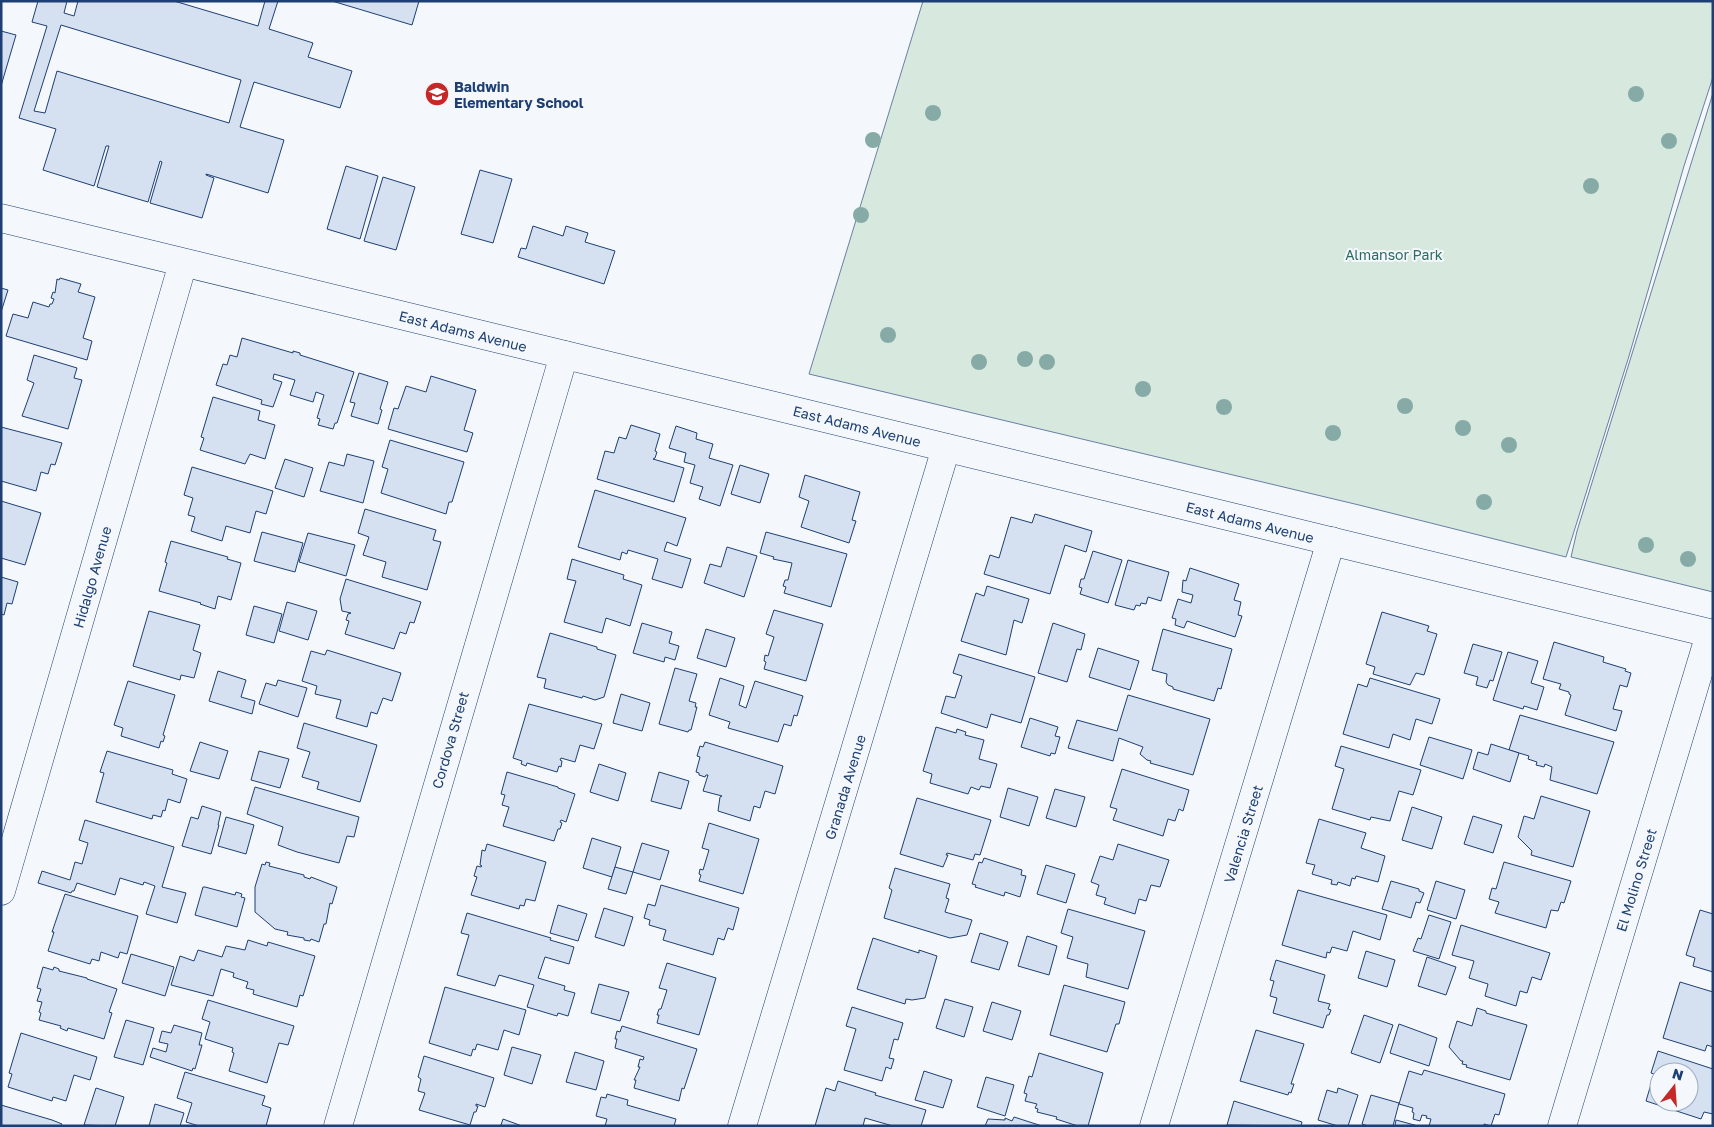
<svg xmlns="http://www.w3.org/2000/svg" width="1714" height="1127" font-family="'Golos Text',sans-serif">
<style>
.green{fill:#d7e8df;stroke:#687fa3}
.building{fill:#d5e0f0;stroke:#1d3f73;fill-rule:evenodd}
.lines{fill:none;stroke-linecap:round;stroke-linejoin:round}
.minor-casing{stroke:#1d3f73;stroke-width:29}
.minor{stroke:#f4f7fb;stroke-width:28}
.tree{fill:#86aba6}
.labels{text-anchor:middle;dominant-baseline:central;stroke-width:4;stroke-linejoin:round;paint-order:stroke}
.poi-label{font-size:14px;font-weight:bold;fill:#1d3f73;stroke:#f4f7fb;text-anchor:start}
.park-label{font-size:14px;fill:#2c6c60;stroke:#f4f7fb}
.street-label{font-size:14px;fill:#1d3f73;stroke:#f4f7fb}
</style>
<rect width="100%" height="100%" fill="#f4f7fb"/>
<g class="green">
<polygon points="923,1 1713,1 1713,77 1684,166 1629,356 1566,557 1359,505 809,374"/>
<polygon points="1713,93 1713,592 1571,557 1577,531"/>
</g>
<g class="building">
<path d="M38,1h29l-3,12 10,3 4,-15h96l84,25 7,-25h13l-9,28 44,14 -5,14 44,14 -12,37 -86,-26 -14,45 44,13 -16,53 -62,-19v1l8,3 -12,40 -52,-15 12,-41 -2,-1 -12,41 -51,-15 12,-41h-3l-12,40 -51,-16 13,-41 -37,-11 28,-92 -15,-4zM61,25l180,55 -12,43 -172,-52 -12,42 -11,-2z"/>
<polygon points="332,1 419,1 412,25"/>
<polygon points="1,31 16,35 1,86"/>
<polygon points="346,166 378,176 360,239 327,229"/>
<polygon points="480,170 512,179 493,243 461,234"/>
<polygon points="383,177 415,187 396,250 364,241"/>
<polygon points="533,226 563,236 566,226 588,233 585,242 615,251 604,284 518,257 521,248 526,249"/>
<polygon points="60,278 81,284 78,292 95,297 83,338 92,341 87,360 6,336 13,314 28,318 33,302 49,307 50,304 52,304 54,299 51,298 53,292 55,293 57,279 59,280"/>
<polygon points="1,288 8,290 1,312"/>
<polygon points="242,338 293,353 293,351 300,353 300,355 354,372 337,423 335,423 333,429 318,425 320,419 317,418 324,395 316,392 313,402 290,395 295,380 274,374 273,379 282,382 273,407 261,404 262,400 216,385 223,364 227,365 230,355 237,357"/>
<polygon points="34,355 77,368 74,378 82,380 68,429 22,416 34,383 27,380"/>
<polygon points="359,373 388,382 380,409 382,410 378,424 351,416 355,403 350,402"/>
<polygon points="431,376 476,390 464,430 473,433 467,452 388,429 394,408 398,409 406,386 426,392"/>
<polygon points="213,397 260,411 258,420 275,425 265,459 250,454 245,464 200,450 204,438 201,437"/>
<polygon points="631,425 660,434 655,451 657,452 655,458 653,459 684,468 674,502 597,479 605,451 614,453 619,437 626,439"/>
<polygon points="676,426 697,433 696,439 713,444 709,458 733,465 720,506 699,499 703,487 690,483 695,465 684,462 686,453 669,448"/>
<polygon points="1,427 62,443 55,465 51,464 48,474 41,472 36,491 1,481"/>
<polygon points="390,440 464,462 452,502 449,502 446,514 381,493 388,469 382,467"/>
<polygon points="347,454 374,461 363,503 320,491 329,462 344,466"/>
<polygon points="285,459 313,468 304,497 275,488"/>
<polygon points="740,465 769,474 760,503 731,494"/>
<polygon points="192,467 273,491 266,514 256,511 250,533 226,526 222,541 191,531 195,517 188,515 193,498 184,495"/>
<polygon points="805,475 860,492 852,520 856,521 849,543 801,527 809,501 799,497"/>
<polygon points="595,490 686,518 677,546 667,542 664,551 691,559 682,588 652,579 658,559 628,550 627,554 622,552 620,560 578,547"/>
<polygon points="1,501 41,513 25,565 1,558"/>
<polygon points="365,509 436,530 433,540 441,542 427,590 382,577 386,562 363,555 369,537 358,533"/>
<polygon points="1035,514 1092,531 1086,552 1065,545 1050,594 984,574 990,555 999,558 1011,517 1032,523"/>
<polygon points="262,532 303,543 295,572 254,561"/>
<polygon points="766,532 847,554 831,607 784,593 786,587 783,586 785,580 788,580 792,563 773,559 774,557 760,553"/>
<polygon points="308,533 355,545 346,576 299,562"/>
<polygon points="171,541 228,557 227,559 241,563 231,600 218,596 215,609 200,604 201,603 159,591 167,563 165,562"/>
<polygon points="727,547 757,556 744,597 704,583 710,564 721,567"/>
<polygon points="1093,551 1122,560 1108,603 1080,594 1082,588 1079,587 1081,579 1084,579"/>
<polygon points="572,559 624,575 623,579 642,585 630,626 606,618 602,633 564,622 576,581 567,579"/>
<polygon points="1128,560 1169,572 1161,601 1148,597 1146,604 1141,603 1140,606 1136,605 1134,610 1115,605"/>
<polygon points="1190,568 1239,584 1234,600 1241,602 1238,615 1242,616 1235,637 1187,621 1184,628 1175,625 1176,619 1172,618 1178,599 1191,603 1193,595 1182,592 1183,580 1186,581"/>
<polygon points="1,577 18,582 12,604 7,603 4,615 1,614"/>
<polygon points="346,579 421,602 414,623 410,622 406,634 400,632 394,649 345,634 349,621 346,620 348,614 351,613 342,611 340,599"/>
<polygon points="987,586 1029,599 1022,623 1014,620 1006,655 961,641 976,593 984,596"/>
<polygon points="287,602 317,611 308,640 279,631"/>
<polygon points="254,606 282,614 274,643 246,635"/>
<polygon points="774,610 823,624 806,681 764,669 766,662 764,661 765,655 768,656 774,637 766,634"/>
<polygon points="149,611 200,625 193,650 201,653 194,678 181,675 180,680 133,666"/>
<polygon points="1382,612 1429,626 1427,631 1437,634 1424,675 1416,673 1410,685 1373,674 1375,667 1366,664"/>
<polygon points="642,623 672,632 669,643 679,646 675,660 665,657 664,662 633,653"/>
<polygon points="1053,623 1085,634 1081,650 1077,649 1067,682 1038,673"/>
<polygon points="706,629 735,638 726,667 697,658"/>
<polygon points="1163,629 1232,649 1221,689 1218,688 1214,701 1173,689 1173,687 1168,685 1166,682 1167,674 1152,670"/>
<polygon points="550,633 597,647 597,649 616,655 604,697 595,700 583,696 582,698 544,688 546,679 537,677"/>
<polygon points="1554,642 1604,657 1603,662 1626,669 1625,671 1631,673 1627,687 1620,685 1613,709 1622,711 1616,731 1565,715 1571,695 1569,694 1569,692 1559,689 1561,684 1543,679"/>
<polygon points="1473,644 1502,652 1493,681 1490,680 1487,688 1476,685 1478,677 1464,673"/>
<polygon points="1098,648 1139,661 1130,690 1089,677"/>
<polygon points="327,650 401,673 392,701 383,698 377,714 371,712 367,727 336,718 341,700 315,694 317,686 302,681 311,651 325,655"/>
<polygon points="1508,652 1538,661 1531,683 1544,687 1537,710 1524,706 1523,709 1493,700"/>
<polygon points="959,654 1035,677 1021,723 991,714 987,728 941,713 946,696 955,698 962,676 953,673"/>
<polygon points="675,668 697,674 689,701 696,703 695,707 697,707 691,730 689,730 688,732 659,724"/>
<polygon points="218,671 246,680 241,697 255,701 252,714 209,701"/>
<polygon points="720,678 744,686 739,705 746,708 755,681 803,696 797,716 794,715 791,726 784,724 778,742 728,728 730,722 709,715"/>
<polygon points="1370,678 1440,699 1432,724 1416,719 1410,740 1393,734 1389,748 1343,734 1358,684 1367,687"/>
<polygon points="278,680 307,688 298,717 259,704 266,683 276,686"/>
<polygon points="128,681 175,695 163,735 165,736 163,742 161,741 159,748 121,736 123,728 114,725"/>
<polygon points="621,694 650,703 642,731 613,723"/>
<polygon points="1128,695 1210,719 1193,775 1150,763 1151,761 1147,760 1140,754 1143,747 1119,738 1113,761 1068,748 1077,720 1117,731"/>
<polygon points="529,704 602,724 594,749 580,745 575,762 561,758 560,760 562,761 561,767 559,766 557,772 527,763 526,766 521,764 522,761 513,758"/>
<polygon points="1520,715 1614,742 1597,794 1550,780 1552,767 1545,764 1544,767 1536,765 1537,762 1528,759 1529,756 1509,750"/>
<polygon points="1030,718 1058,727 1055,736 1060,737 1055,754 1051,753 1050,756 1021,747"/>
<polygon points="304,723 377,745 360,802 317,789 319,782 302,777 310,752 297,748"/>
<polygon points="936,727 956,733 957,729 966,732 965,735 984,740 979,759 997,764 990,788 981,786 979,790 971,787 968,794 930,783 932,774 923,771"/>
<polygon points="1429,737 1472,750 1463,779 1420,765"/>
<polygon points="200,742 228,751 219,779 190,771"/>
<polygon points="705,742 783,766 775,794 765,791 760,808 754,806 750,821 718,811 720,797 722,796 703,791 708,775 706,775 705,777 699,775 699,773 696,772 700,757 697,756 700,746 703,747"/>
<polygon points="1491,744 1519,753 1510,782 1473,769 1478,752 1488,755"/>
<polygon points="1341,746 1421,770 1413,795 1399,791 1390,821 1371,817 1370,820 1332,809 1344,769 1335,766"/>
<polygon points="107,751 173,770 172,774 187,779 180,803 168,799 165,811 163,810 161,817 153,815 152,819 96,802 104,773 100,772"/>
<polygon points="259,751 289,759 280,788 251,780"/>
<polygon points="599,764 626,773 618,801 590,792"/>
<polygon points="1122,769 1189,790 1183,811 1179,809 1175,821 1168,819 1163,836 1113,820 1117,809 1110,807"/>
<polygon points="507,772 558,787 558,788 575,794 566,822 561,820 560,822 562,823 560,829 558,829 554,841 503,826 509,807 502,805 505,795 501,794"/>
<polygon points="659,772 689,781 681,809 651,801"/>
<polygon points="255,787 359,817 354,837 347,836 339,863 297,852 278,845 283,827 247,814"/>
<polygon points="1008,788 1038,797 1029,826 1000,817"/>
<polygon points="1055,789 1085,797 1076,827 1046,818"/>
<polygon points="1541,796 1590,811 1573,867 1531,855 1532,851 1518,837 1524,816 1534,819"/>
<polygon points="917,798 991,820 980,855 975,854 973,860 947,853 946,855 948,855 943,867 900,854"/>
<polygon points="202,806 221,812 218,825 219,825 211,854 182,846 191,817 198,819"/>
<polygon points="1412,807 1442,817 1432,849 1402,840"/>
<polygon points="1473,816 1502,825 1493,853 1464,844"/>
<polygon points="226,817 254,825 246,854 218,846"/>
<polygon points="1319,819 1366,833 1361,848 1385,856 1378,882 1356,876 1355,879 1352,878 1350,886 1338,882 1337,885 1331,884 1332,880 1312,874 1315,865 1306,863"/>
<polygon points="85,820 174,847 162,887 186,893 177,923 146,914 155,886 144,882 143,885 120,878 115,895 77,883 74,891 72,891 71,893 38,883 42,871 70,880 75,862 82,864 88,843 79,840"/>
<polygon points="709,823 759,839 743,894 699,881 701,875 699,874 700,869 703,870 709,850 702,848"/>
<polygon points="592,838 621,847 612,877 583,868"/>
<polygon points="642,843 669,851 660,880 633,872"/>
<polygon points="487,844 546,862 535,901 526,899 524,906 520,905 519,909 471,895 477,877 474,876 477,866 481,867 482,866 480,865 482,850 485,851"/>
<polygon points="1118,844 1169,860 1160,887 1151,885 1146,901 1139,899 1135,914 1104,904 1106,898 1096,895 1099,885 1091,882 1100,856 1113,860"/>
<polygon points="984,858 1022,870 1021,875 1026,876 1020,897 1005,892 1004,896 975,887 976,885 972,884 979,862 982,863"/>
<polygon points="266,862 270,863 269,866 304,875 304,877 310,879 311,877 337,887 332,904 330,903 326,924 324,924 319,942 311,939 310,941 304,940 304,938 287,935 288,932 275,929 255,912 255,887 262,864 265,865"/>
<polygon points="1504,862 1571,881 1564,903 1561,902 1558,911 1551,910 1546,928 1495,913 1499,902 1489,899 1492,888 1496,889"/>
<polygon points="1046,865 1075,874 1066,903 1037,894"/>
<polygon points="615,867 633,872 626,894 608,889"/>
<polygon points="895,868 950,884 946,898 949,899 945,912 972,920 967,935 950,938 884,918 892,890 889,888"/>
<polygon points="1391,881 1419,889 1419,891 1424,893 1420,903 1416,902 1411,918 1382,909"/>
<polygon points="1436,881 1465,890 1456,919 1427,910"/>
<polygon points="661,885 739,908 733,930 728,928 724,940 718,938 713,955 663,940 666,930 649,925 650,920 644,918 648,904 655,906"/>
<polygon points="203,887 205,887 235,895 236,892 242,894 241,897 245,898 237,927 195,915"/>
<polygon points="1298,890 1387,915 1380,940 1353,931 1347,951 1332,947 1330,953 1327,952 1326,958 1282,945"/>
<polygon points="65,894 138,916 127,954 120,952 118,958 101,952 99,961 92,959 90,964 48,951 54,932 52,932"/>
<polygon points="558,905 587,914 578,941 550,933"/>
<polygon points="604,908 633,917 624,946 595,937"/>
<polygon points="1068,909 1145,931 1128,989 1086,977 1088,964 1067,958 1073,937 1061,933"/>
<polygon points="1700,910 1713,914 1713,972 1693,966 1695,958 1686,955"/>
<polygon points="467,913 551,938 550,940 574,947 569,964 545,957 538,978 565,986 564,990 575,993 568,1016 558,1013 557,1016 527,1007 534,985 499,975 495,986 457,975 469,935 461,933"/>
<polygon points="1429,915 1451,922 1439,959 1413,951 1418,938 1421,939"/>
<polygon points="1461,925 1550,953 1541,980 1532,977 1527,993 1520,991 1516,1006 1485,996 1488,984 1469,978 1474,961 1452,955"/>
<polygon points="980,933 1008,942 999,970 971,962"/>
<polygon points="1027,936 1057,946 1049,975 1018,966"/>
<polygon points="873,938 919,953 919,950 937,956 925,998 912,1000 906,999 905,1004 857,989"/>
<polygon points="248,940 267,946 268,942 315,956 303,996 300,995 297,1007 253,994 254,990 246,988 248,982 233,977 234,973 221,969 213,996 171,985 180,956 194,961 198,950 222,957 226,946 245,950"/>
<polygon points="1366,951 1395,960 1387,987 1358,978"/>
<polygon points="131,954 174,967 165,996 122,983"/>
<polygon points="1427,957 1456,967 1446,995 1418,986"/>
<polygon points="1276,960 1325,975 1318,1001 1330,1004 1328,1009 1331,1010 1329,1015 1327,1015 1323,1028 1273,1013 1277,998 1270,996 1274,981 1270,980"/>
<polygon points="667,963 716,978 699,1035 657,1023 659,1015 657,1015 659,1009 661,1009 667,990 659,988"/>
<polygon points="43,967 53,970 54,967 59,969 59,971 87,978 87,979 117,989 109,1012 112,1013 104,1039 68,1028 67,1031 60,1028 61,1026 39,1020 41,1013 39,1012 42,1002 37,1001 41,989 37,988"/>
<polygon points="1680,982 1713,992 1713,1047 1707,1045 1705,1051 1663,1038"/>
<polygon points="599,984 629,992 620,1021 591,1013"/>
<polygon points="1064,985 1125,1002 1119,1024 1116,1024 1107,1052 1050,1035"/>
<polygon points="445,987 526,1010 519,1035 504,1030 498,1050 477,1044 475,1050 473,1049 471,1056 429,1043"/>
<polygon points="945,999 973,1007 964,1037 936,1028"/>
<polygon points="208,1000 294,1026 288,1045 279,1043 267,1083 229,1071 234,1053 232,1052 233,1048 205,1039 210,1022 202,1019"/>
<polygon points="992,1002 1021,1011 1012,1040 983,1031"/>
<polygon points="852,1007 903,1023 898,1040 894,1039 889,1058 894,1059 891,1069 886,1067 882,1081 844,1070 856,1029 846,1026"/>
<polygon points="1477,1008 1486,1011 1486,1013 1527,1025 1510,1080 1466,1067 1467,1065 1462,1064 1463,1061 1461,1061 1449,1047 1457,1021 1472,1026"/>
<polygon points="1364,1015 1393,1025 1380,1063 1351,1053"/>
<polygon points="126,1020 154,1028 143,1065 114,1057"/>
<polygon points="1399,1024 1437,1038 1429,1066 1390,1053"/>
<polygon points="174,1025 202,1033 199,1045 202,1045 195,1069 193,1068 192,1071 150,1057 153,1048 166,1052 168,1044 159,1042 162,1031 171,1033"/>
<polygon points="622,1026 697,1049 684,1089 682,1088 679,1101 634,1088 636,1080 634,1080 640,1067 638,1067 640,1059 643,1060 644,1057 615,1048 617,1039 615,1039 617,1031 620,1032"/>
<polygon points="1256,1030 1304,1044 1291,1084 1294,1084 1291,1093 1289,1092 1288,1095 1240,1081"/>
<polygon points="21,1033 97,1057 90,1080 74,1075 66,1101 53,1097 52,1101 8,1087 12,1074 9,1073"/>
<polygon points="512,1047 541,1055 532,1084 504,1075"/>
<path d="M1658,1051l55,18v45l-9,-2 -3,7 -55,-18 8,-27 -3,-1zM1659,1072h30v30h-30z"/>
<polygon points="575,1052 604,1061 596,1090 566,1082"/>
<polygon points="1039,1053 1103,1073 1088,1126 1078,1126 1056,1119 1057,1117 1037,1112 1038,1109 1035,1108 1037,1104 1025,1101 1027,1094 1024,1093 1029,1076 1032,1077"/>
<polygon points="424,1056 494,1078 485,1107 476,1104 476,1106 478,1106 476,1112 474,1112 470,1125 419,1110 425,1093 418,1091 421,1079 418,1077"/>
<polygon points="1424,1070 1505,1094 1499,1115 1495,1114 1491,1126 1484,1124 1484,1126 1429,1126 1431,1119 1426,1118 1427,1116 1422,1115 1420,1121 1413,1119 1414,1113 1412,1112 1413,1108 1399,1104 1409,1071 1422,1075"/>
<polygon points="924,1071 952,1080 943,1108 915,1100"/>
<polygon points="185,1072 265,1096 262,1105 271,1108 266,1126 199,1126 186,1122 192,1103 177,1098"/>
<polygon points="986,1077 1014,1085 1005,1116 977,1107"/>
<polygon points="838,1081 876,1093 875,1095 926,1110 921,1126 893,1126 865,1118 863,1126 815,1126 826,1088 835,1091"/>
<polygon points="96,1088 124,1097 115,1126 84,1125"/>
<polygon points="1338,1088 1358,1095 1348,1126 1338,1126 1318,1120 1327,1090 1337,1093"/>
<polygon points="607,1094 628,1100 627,1105 676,1119 674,1126 605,1126 607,1119 596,1116 601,1097 606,1098"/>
<polygon points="1371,1095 1399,1103 1393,1126 1368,1126 1362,1124"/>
<polygon points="1234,1101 1302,1122 1301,1126 1227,1125"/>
<polygon points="155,1104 184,1113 180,1126 149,1126"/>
<polygon points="1,1105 52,1120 62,1124 61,1126 1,1126"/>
<polygon points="1014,1117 1042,1126 985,1126 988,1119 1005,1120 1005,1118 1012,1121"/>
<polygon points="503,1119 522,1126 498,1126 501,1125"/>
<polygon points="1396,1120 1418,1126 1395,1126"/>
</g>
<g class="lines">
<g class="minor-casing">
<g id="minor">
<polyline points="1,218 1713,634"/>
<polyline points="1,891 183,263"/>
<polyline points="338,1126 564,355"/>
<polyline points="742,1126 946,448"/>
<polyline points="1154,1126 1331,541"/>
<polyline points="1562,1126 1710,634"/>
</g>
</g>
<use href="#minor" class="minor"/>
</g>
<g class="tree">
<circle cx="1636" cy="94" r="8"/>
<circle cx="933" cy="113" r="8"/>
<circle cx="873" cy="140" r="8"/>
<circle cx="1669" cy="141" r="8"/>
<circle cx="1591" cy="186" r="8"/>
<circle cx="861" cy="215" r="8"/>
<circle cx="888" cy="335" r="8"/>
<circle cx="1025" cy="359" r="8"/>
<circle cx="979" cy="362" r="8"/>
<circle cx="1047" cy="362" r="8"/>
<circle cx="1143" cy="389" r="8"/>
<circle cx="1405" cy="406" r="8"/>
<circle cx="1224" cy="407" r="8"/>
<circle cx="1463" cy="428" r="8"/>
<circle cx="1333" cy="433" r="8"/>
<circle cx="1509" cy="445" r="8"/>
<circle cx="1484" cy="502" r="8"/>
<circle cx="1646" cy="545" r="8"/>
<circle cx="1688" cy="559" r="8"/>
</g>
<defs>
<g id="school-disc" transform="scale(1.25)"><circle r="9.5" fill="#c62828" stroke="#f4f7fb"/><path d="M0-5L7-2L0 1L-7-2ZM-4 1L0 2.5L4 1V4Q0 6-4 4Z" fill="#fff"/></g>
</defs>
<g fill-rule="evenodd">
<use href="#school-disc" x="437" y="94"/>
</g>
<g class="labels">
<g class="poi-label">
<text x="454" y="86">Baldwin<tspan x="454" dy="16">Elementary School</tspan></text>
</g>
<g class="park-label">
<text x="1394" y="254">Almansor Park</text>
</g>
<g class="street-label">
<text transform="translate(463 331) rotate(14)">East Adams Avenue</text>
<text transform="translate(857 426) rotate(14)">East Adams Avenue</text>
<text transform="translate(1250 522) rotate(14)">East Adams Avenue</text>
<text transform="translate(92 577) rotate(-74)">Hidalgo Avenue</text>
<text transform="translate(450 740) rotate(-74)">Cordova Street</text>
<text transform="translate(845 787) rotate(-73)">Granada Avenue</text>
<text transform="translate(1243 834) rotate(-73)">Valencia Street</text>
<text transform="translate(1636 880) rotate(-73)">El Molino Street</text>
</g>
</g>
<rect width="1714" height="1127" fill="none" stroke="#1d3f73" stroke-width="5"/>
<g transform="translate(1674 1087) rotate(17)"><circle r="24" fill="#f4f7fb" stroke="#9eadc5"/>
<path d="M0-4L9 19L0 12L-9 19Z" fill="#c62828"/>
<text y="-8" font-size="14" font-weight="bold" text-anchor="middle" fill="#1d3f73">N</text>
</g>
</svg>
